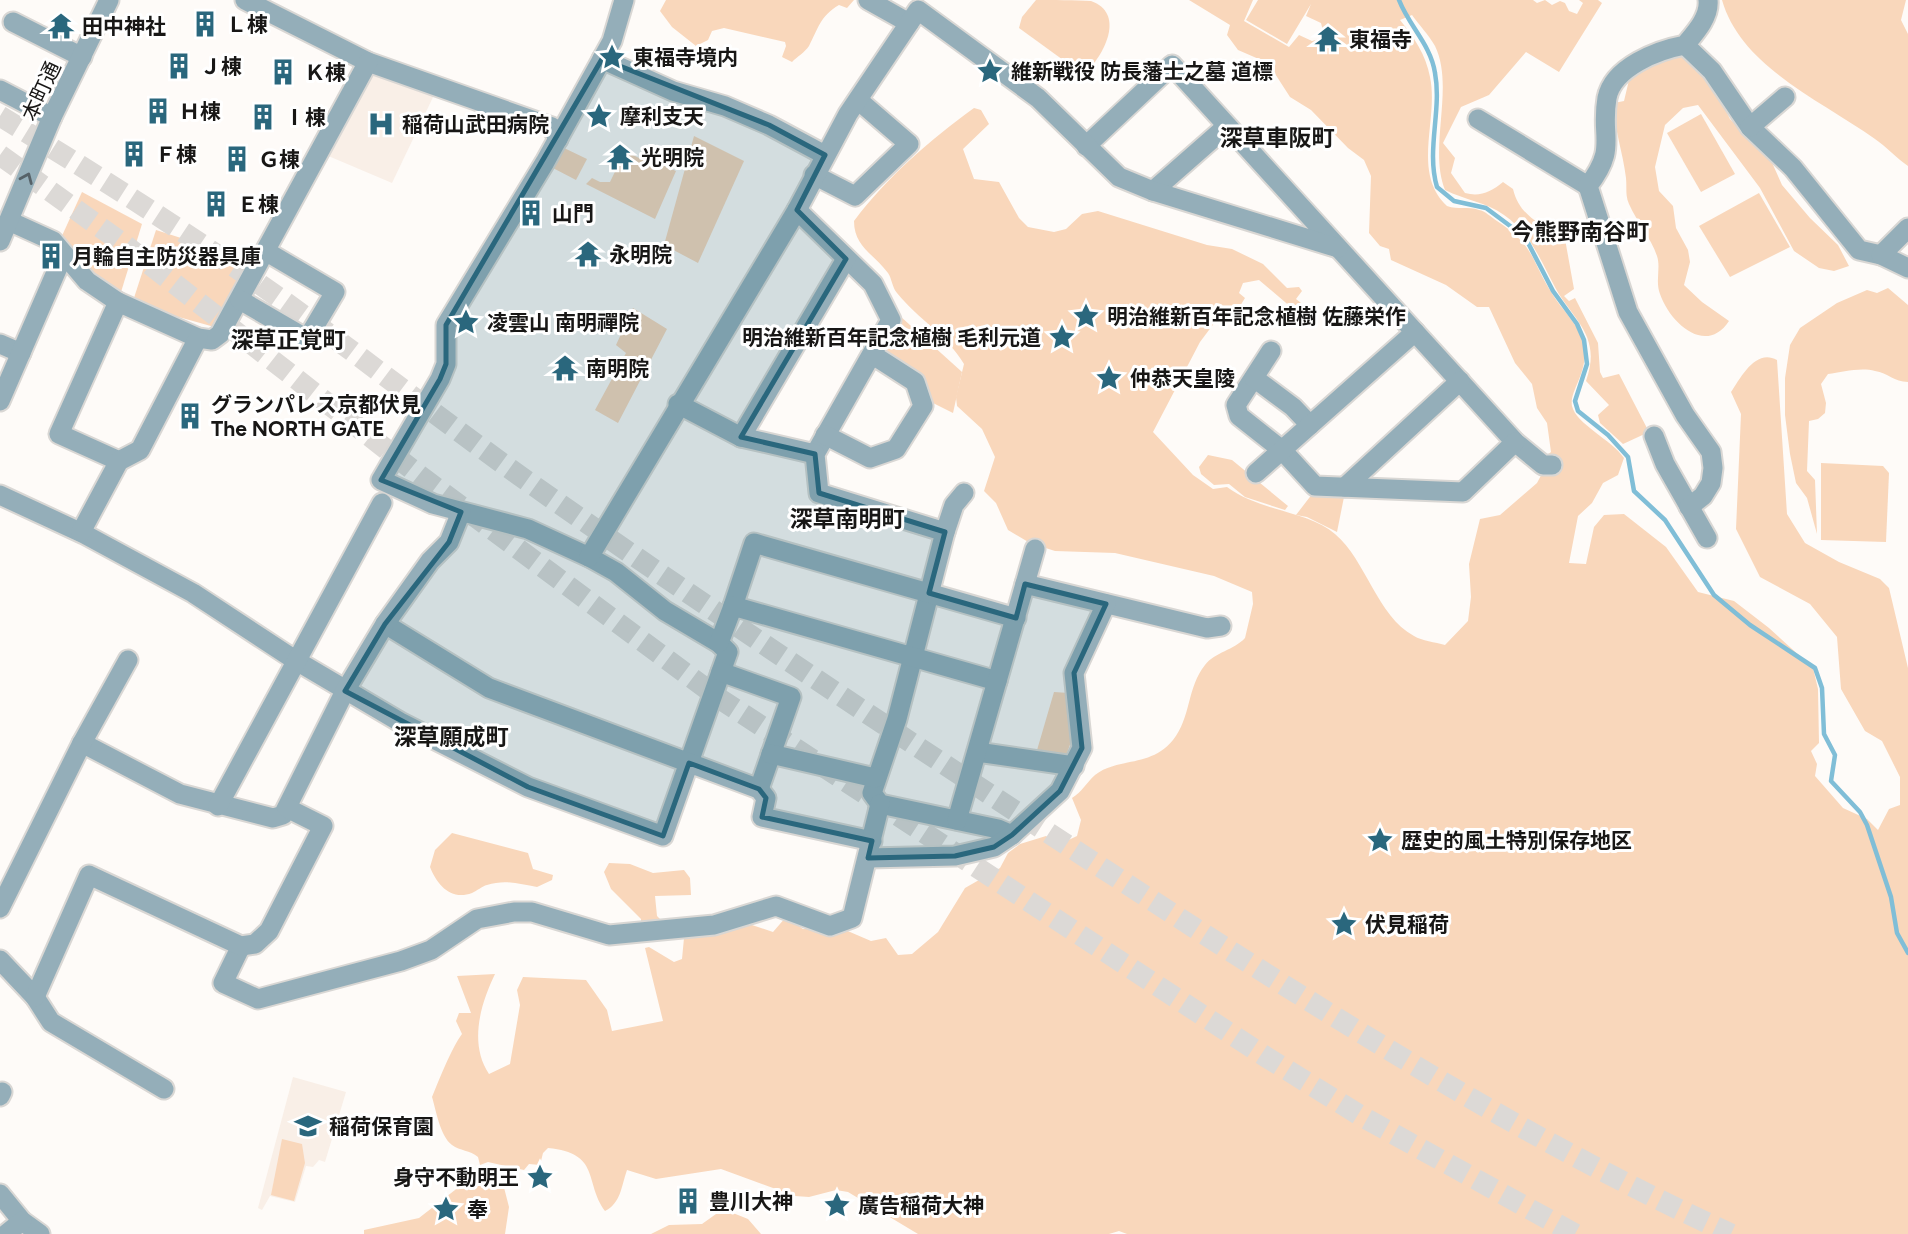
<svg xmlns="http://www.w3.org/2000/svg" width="1908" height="1234" font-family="Figtree,'Noto Sans JP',sans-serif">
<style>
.built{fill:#f9efe7}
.green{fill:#f9d7bb}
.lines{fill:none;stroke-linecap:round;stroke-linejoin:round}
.stream{stroke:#80bed7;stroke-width:4.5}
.highway-tunnel{stroke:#dcd9d6;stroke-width:21;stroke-dasharray:21 10;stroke-linecap:butt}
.minor-casing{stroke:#d9d7d4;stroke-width:23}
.minor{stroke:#94aeb9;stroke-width:19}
.oneway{stroke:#566268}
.marked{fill:#2a677d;fill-opacity:0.2;stroke:#2a677d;stroke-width:5;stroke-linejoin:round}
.labels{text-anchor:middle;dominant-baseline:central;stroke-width:6;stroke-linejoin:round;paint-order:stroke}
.poi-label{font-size:21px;font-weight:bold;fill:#181716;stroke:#fff;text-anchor:start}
.street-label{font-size:21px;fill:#181716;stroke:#fff}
.neighbourhood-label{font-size:23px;font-weight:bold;fill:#181716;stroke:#fff}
</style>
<rect width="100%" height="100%" fill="#fefbf8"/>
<g class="built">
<polygon points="372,70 435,93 392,183 326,155"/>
<polygon points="293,1077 346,1092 325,1162 319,1160 313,1167 306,1166 295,1202 270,1196 262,1210 258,1208"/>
</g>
<g class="green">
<path d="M666,0h188l-7,8 -8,-3c-19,11 -21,24 -30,41 -4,6 -12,11 -17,16l-10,-5 4,-11 -1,-4 -61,-14 -12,3 -4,9 -12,6 -24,-19 -12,-16z"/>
<path d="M1036,0c15,0 41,0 55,1 33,12 15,49 -1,67l-20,-3 -51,-37 3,-11z"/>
<path d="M1189,0h64l-9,21 45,26 10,-12 13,6 7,-2 4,-8 -2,-8 -15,-7 5,-12 -24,40 -41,-24 12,-20h275l4,3 8,-3 7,5 8,-4 5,2 4,8 8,3 6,-11 -4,-3h19l4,3 -43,69 -33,-20 -37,43 -28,12 -18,36 12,15 -4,15 14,20c15,4 26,-1 38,-11l10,7c7,29 27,30 42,51l10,-1 9,50 -10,7 5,5 6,-3 23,45 2,29 3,6 16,-4 30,58 -26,12 -23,-21 -2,-8 11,-10 -23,-24c16,-45 -12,-60 -30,-92 -15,-28 -25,-55 -52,-74 -18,-13 -39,-15 -59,-25 -17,-42 10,-103 -10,-144 -6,-11 -16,-21 -23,-31l-12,5c14,17 26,35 30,57 9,43 -19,95 17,129 11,4 21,0 32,4 6,1 12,7 18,11 39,26 33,38 56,74 10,16 27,31 31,50 5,27 -15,46 -12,61 4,18 40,34 52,52l-6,17 -15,8 -11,20 -14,13 -9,47 17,1 8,-37 10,-12 20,-1 42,33 32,45 36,9 35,27 44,40 5,21 1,54 -8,8 6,13 -2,12 28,32 24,11 11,11 11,-21 11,-4v-28l-18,-36 -17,-10 -24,-42 -4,-52 -27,-33 -50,-27 -24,-48 5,-115 -10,-22c10,-15 25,-44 46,-32l10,154 18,29 34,19 41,17 9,9 19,80v566h-781l-8,-3 -10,3h-191l-70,-42 -12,-2 -27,7 -14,-1 -74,-27 -65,10 -29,-9c-6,17 -6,33 -22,41 -21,-29 -4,-58 -57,-63l-5,5 -3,12 -11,-1 -5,6 -36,-8 -8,3 -2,-8c-8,-7 -18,-6 -26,-12 -12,-9 -16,-35 -20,-48 7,-17 20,-50 30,-63l-6,-13 3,-8h12l-14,-37 38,-2c-15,31 -26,70 -6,100l21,-10 10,-59 -3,-15 6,-13 63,3 21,30 5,21 51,-10 -18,-73 4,-1 25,15 8,-3 2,-21c22,-6 41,-5 62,-15l27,9 13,-15 17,12h40l28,12 15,-3 12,17 14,-1 26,-22 27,-44 35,-20 8,-15 12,-9 26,-8 12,9 19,-9 4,-16 -9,-22c10,-6 14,-15 23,-23 23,-18 55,-7 78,-35 18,-22 14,-53 32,-75 10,-13 29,-15 40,-27l8,-34 -1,-12 -38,-16 -99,-23 -60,-2 -25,-8 -22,-13 -12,-27 -12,-12 11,-34 -13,-28 -25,-23 -1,-9 8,-33c-17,-29 -46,-45 -67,-71 -5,-6 -5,-14 -9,-20 -14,-19 -34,-26 -34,-52 33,-44 76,-81 120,-113l7,2 8,14 -26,25 11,30 25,3 20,36 9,9 26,5 12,-3 16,-15 16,-3 109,34 25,4 31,15 24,24 12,-1 3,4 -6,8 10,8 -7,7 -40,-34 -16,3 -4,10 6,5 -13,21 -11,-5 -21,28 -47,90 40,43 20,14 14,-2c34,25 82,24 108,47 31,26 42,82 79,102 8,5 21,6 31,9l23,-24 3,-24 -2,-33 11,-45 20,-4 37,-32 10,-19 -1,-8 5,-4 -4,-29 -10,-15 -5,-24 -17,-21 -26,-56h-12l-31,-22 -55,-25 -2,-11 -9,-3 -11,-13 2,-57 -7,-16 -16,-12 -37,-38 -21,-13 -22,-34 -30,-13 -11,-15 3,-10z"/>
<path d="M1722,0h184l-5,20 7,14v132c-12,-8 -21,-19 -33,-27 -53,-38 -134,-72 -153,-139z"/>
<path d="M1677,54l11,1 27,33 15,31 40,39 12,27 28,33 28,27 11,21 -15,5 -15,-3 -25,-17 -34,-63 -62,-83 -15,3 -18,17 -10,42 4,24 14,15 3,22 12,22 2,12 -6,23 18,17 27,19c-23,35 -59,2 -69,-27 -5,-13 1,-26 -3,-38 -6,-18 -20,-34 -28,-52 -4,-9 -2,-16 -3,-26 -3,-26 -12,-48 -12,-75l10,-2 5,-21 23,-16z"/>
<polygon points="1701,114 1735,174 1701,192 1667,133"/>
<polygon points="694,136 744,161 698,263 664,245"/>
<polygon points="562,147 587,159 576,180 551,167"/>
<polygon points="644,149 664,159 662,165 676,171 655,219 586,184 592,178 600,182 610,182 625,151 639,158"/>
<polygon points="82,192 142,224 121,292 85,272 61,238"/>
<polygon points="1759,193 1790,247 1730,277 1699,226"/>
<polygon points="156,230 253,261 218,328 150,309 133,301"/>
<path d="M1888,288l20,17v77c-14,0 -20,-9 -33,-11 -14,-4 -33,1 -47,3l-7,10 5,19 -1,10 -7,6 -9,2 -2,50 8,9 2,54 -10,-36 -11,-15 -6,-29 -5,-39v-37l5,-33 10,-17 37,-25 30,-13 10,3z"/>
<polygon points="633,308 667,329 618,423 595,410 626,353 616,345"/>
<polygon points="900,316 962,372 953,413 929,401 884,355 883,346"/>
<polygon points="1208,455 1232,460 1288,506 1285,510 1245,497 1229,484 1214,485 1201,474 1199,467"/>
<polygon points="1821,463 1883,466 1889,473 1886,542 1821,540"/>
<polygon points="1316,489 1345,492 1337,532 1307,517 1296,515"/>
<polygon points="1054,692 1069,693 1071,742 1064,761 1035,757"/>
<path d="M452,833l76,20 5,16 20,6 -1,5 -15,7c-17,-3 -32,-8 -50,-2 -5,1 -10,6 -15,8 -21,8 -35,-8 -42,-26l5,-17z"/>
<polygon points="609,863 630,864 653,873 684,870 690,878 691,895 655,896 657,916 662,921 641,926 641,919 611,889 604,872"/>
<polygon points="282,1139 302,1144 305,1163 294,1201 271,1195"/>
<polygon points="499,1168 509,1207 505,1234 364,1234 364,1230 419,1218 482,1169"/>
<polygon points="723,1209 748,1219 761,1234 651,1234 669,1225 702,1224"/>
</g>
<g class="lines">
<path class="stream" d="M1399,0c10,26 32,45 36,73 7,37 -9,77 2,114l17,14 32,7 39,29 28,54 24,33 7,16 3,24 -12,37 3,10 30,24 20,22 6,34 31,29 49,75 36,30 65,43 7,20 2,46 11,21 -4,26 29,31 7,13 24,72 6,36 11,20"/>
<g class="highway-tunnel">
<path d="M0,116c103,63 205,128 303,199 73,53 144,109 217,161 189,134 382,261 576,388 206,134 411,267 635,370"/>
<polyline points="0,155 125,245 423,478 720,699 1263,1055 1361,1116 1575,1234"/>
</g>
<g class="minor-casing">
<g id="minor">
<polyline points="245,0 368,62 552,127 558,139"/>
<polyline points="868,0 909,23"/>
<polyline points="13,22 82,57"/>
<polyline points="1685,45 1712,71 1750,127 1793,168 1859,250 1881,255 1908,268"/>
<polyline points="602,59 673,91 725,106 769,125 825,155"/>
<polyline points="0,90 52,117"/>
<polyline points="1478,119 1588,186"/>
<polyline points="1750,127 1785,97"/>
<polyline points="1086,146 1172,65 1515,442 1543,465 1552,465"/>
<polyline points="814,175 855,196 909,144 858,100"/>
<polyline points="1153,191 1227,126"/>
<polyline points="797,210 873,284 891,320 815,454 819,493 945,532 897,719 872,793 880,804 998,829 1012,835"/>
<polyline points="9,221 53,241 87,281 118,302 198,338 212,340 220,334 368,62"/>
<polyline points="0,241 52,117 109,0"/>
<polyline points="1881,255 1908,228"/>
<polyline points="240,300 307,339 335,292 267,252"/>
<polyline points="118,302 59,434 119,461"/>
<polyline points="0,344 21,353"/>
<polyline points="1271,351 1236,405 1239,416 1282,450 1315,486 1463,492 1515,442"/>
<polyline points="1254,378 1293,407 1310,425"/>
<polyline points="0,401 63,256"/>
<polyline points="678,404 741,437 815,454"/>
<polyline points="825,435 870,458 896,449 923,406 915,382 873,355"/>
<polyline points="1654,436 1665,464 1707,538"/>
<polyline points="741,437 846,259"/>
<polyline points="1256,473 1415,332"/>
<polyline points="1345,487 1460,381"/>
<polyline points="0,495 84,534 193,593 295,660 400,722 528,787 663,836 728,652 719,643 665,611 616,572 589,557 528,529 433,504 381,480 440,379 446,364 446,325 545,162 612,41 624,0"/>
<path d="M1689,507l14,-11 8,-13 2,-15 -2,-16 -26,-37 -57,-103 -40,-126c30,-39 12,-48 19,-88 6,-31 51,-48 78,-53 10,-12 25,-28 23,-45"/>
<polyline points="81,532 119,461 140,450 198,338"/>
<polyline points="945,532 954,505 964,493"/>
<polyline points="589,557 797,210 848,114 918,10 1038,98 1119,177 1153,191 1338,248"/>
<polyline points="1025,584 1207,628 1221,626"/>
<polyline points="733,606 754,543 1016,618"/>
<polyline points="385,624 489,688 759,789 766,798 762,817 872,841"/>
<polyline points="719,643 733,606 997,681"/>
<polyline points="721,672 791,697 759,789"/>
<polyline points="82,743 180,794 273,818 283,815 345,691 385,624 430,561 449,542 461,512"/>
<polyline points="977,752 1074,766"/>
<polyline points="771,754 875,778"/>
<polyline points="218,806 382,503"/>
<polyline points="957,820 1035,549"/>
<polyline points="868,858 955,856 994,847 1012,835 1060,791 1082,748 1074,673 1106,604"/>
<polyline points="0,908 82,743 128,660"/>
<polyline points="241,946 223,983 258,999 401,961 431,950 477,919 514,912 532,912 609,935 714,925 776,906 830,926 852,918 880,804"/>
<polyline points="0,960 35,997 51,1022 164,1089"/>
<polyline points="35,997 89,875 241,946 255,944 269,931 323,826 287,808"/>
<polyline points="0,1096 2,1092"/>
<polyline points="0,1194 22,1221 40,1234"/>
<polyline points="6,1234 22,1221"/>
</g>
</g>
<use href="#minor" class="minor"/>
</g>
<defs><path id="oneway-chevron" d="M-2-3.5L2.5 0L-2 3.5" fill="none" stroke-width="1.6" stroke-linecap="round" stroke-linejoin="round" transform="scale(1.75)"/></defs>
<use class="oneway" href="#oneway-chevron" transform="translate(27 178) rotate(-67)"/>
<path class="marked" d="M602,59l167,66 56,30 -28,55 49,49 -105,178 74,17 4,39 126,39 -16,61 87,25 9,-34 81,20 -32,69 8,75 -22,43 -48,44 -18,12 -39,9 -87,2 4,-17 -110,-24 4,-19 -7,-9 -70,-26 -26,73 -135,-49 -183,-96 40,-67 64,-82 12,-30 -80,-32 59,-101 6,-15v-39z"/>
<defs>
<g id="building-bare" transform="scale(2.1)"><path d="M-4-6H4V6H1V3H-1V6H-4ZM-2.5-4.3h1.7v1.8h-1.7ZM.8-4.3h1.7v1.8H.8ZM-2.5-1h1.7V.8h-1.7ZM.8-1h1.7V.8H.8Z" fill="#2a677d" stroke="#fff" stroke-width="2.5" paint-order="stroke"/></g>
<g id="temple-bare" transform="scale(2.1)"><path d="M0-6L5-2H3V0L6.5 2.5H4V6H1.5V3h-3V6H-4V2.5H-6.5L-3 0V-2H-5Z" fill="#2a677d" stroke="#fff" stroke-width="2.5" paint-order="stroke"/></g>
<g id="sight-bare" transform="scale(2.1)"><path d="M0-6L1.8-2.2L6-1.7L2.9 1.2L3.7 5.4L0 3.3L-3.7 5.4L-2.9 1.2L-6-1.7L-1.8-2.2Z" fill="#2a677d" stroke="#fff" stroke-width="2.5" paint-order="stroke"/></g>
<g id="hospital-bare" transform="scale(2.1)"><path d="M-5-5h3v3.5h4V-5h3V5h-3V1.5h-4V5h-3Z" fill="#2a677d" stroke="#fff" stroke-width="2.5" paint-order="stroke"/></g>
<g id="school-bare" transform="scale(2.1)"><path d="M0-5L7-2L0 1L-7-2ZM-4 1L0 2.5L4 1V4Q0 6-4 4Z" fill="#2a677d" stroke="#fff" stroke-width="2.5" paint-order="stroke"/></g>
</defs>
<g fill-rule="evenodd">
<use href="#building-bare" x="205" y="24"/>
<use href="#temple-bare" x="61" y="26"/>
<use href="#temple-bare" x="1328" y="39"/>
<use href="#sight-bare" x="612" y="57"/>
<use href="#building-bare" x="179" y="66"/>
<use href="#sight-bare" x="990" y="71"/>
<use href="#building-bare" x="283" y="72"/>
<use href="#building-bare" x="158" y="111"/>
<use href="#sight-bare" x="599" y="116"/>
<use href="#building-bare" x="263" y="117"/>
<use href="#hospital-bare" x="381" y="124"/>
<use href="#building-bare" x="134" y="154"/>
<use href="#temple-bare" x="620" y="157"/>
<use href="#building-bare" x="237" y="159"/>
<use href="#building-bare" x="216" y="204"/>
<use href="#building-bare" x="531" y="213"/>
<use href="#temple-bare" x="588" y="254"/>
<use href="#building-bare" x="51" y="256"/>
<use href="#sight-bare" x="1086" y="316"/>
<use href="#sight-bare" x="466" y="322"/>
<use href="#sight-bare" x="1062" y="337"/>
<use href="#temple-bare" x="565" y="368"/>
<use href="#sight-bare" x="1109" y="378"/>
<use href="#building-bare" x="190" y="416"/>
<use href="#sight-bare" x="1380" y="840"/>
<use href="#sight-bare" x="1344" y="924"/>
<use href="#school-bare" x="308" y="1126"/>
<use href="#sight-bare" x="540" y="1177"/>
<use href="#building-bare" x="688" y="1201"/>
<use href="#sight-bare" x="837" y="1205"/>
<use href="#sight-bare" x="446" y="1209"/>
</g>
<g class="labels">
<g class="poi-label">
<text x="226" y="24">Ｌ棟</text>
<text x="82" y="26">田中神社</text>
<text x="1349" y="39">東福寺</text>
<text x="633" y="57">東福寺境内</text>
<text x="200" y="66">Ｊ棟</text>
<text x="1011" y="71">維新戦役 防長藩士之墓 道標</text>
<text x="304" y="72">Ｋ棟</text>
<text x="179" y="111">Ｈ棟</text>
<text x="620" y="116">摩利支天</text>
<text x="284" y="117">Ⅰ棟</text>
<text x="402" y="124">稲荷山武田病院</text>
<text x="155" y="154">Ｆ棟</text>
<text x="641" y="157">光明院</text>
<text x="258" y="159">Ｇ棟</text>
<text x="237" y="204">Ｅ棟</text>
<text x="552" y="213">山門</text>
<text x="609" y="254">永明院</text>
<text x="72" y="256">月輪自主防災器具庫</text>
<text x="1107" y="316">明治維新百年記念植樹 佐藤栄作</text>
<text x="487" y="322">凌雲山 南明禪院</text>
<text x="1041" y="337" text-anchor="end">明治維新百年記念植樹 毛利元道</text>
<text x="586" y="368">南明院</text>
<text x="1130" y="378">仲恭天皇陵</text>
<text x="211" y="404">グランパレス京都伏見<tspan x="211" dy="24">The NORTH GATE</tspan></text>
<text x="1401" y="840">歴史的風土特別保存地区</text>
<text x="1365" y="924">伏見稲荷</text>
<text x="329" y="1126">稲荷保育園</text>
<text x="519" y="1177" text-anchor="end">身守不動明王</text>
<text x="709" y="1201">豊川大神</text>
<text x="858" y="1205">廣告稲荷大神</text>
<text x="467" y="1209">奉</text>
</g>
<g class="street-label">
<text transform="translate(41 91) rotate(-65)">本町通</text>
</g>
<g class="neighbourhood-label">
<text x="1277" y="138">深草車阪町</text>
<text x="1580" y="232">今熊野南谷町</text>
<text x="288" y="340">深草正覚町</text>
<text x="847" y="519">深草南明町</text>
<text x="451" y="737">深草願成町</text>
</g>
</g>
</svg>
